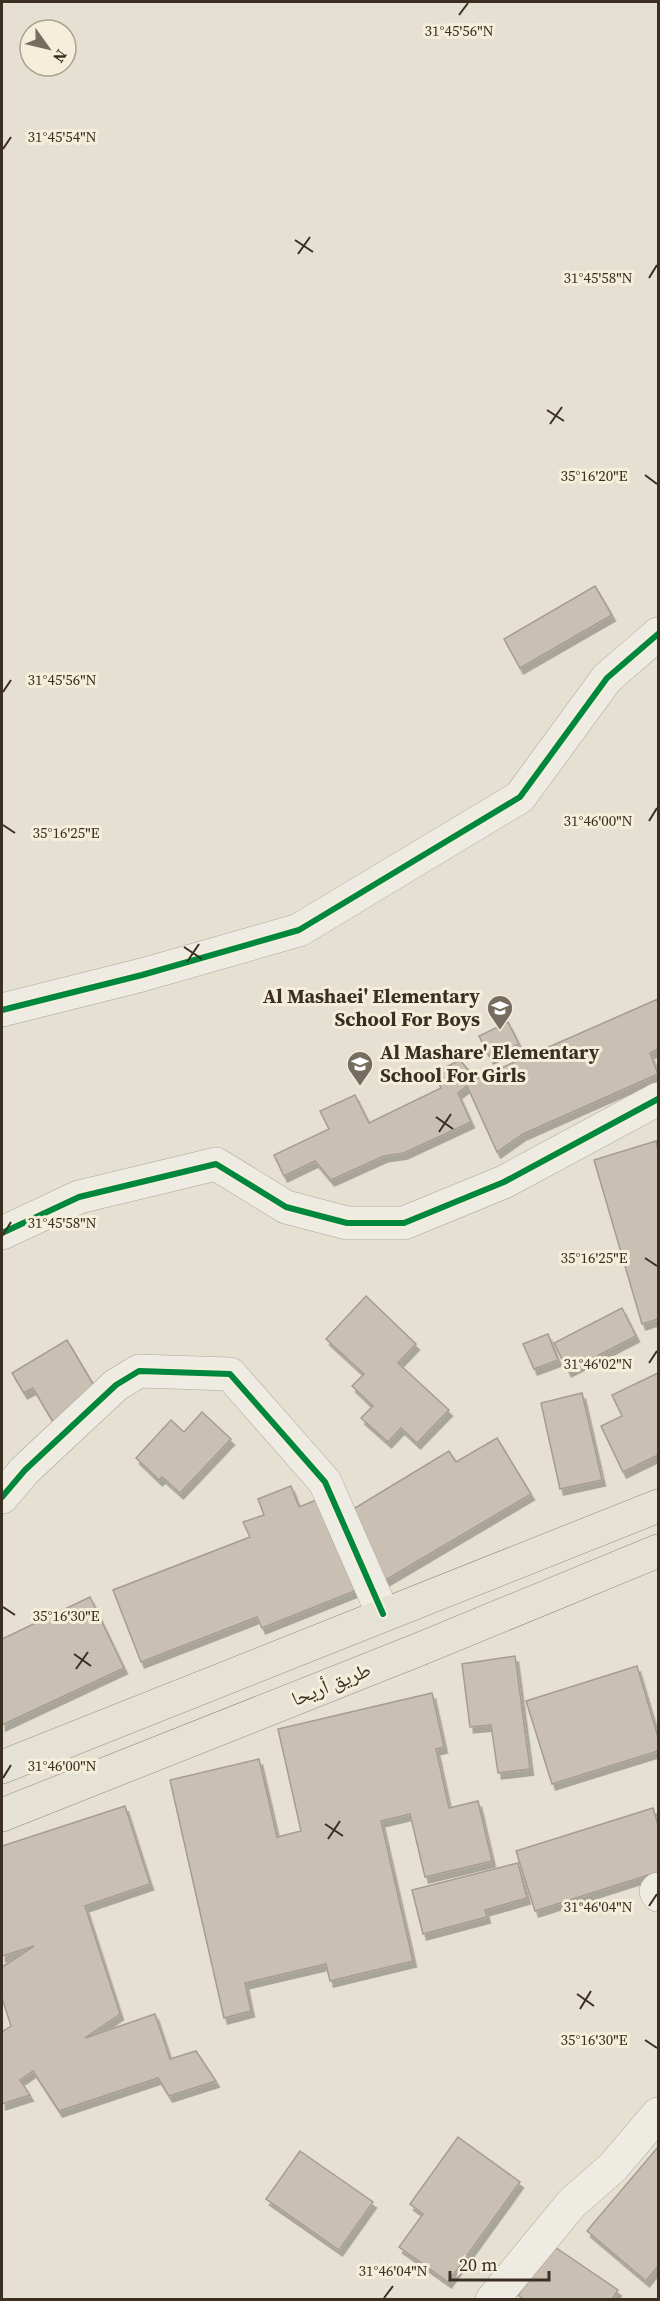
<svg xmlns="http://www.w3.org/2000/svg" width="660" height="2301" font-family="'Source Serif 4','Noto Naskh Arabic',serif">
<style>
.building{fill:#c9c0b3;stroke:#a69c91;stroke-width:1.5;filter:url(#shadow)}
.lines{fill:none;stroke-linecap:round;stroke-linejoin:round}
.minor-casing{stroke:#aba59a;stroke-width:34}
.major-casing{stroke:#918b81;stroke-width:34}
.minor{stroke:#eeebe3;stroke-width:33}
.major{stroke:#e5e1d5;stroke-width:33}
.cycleway-casing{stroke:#f5eeda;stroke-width:10}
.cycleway{stroke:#00873e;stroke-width:6}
.ticks{fill:none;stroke:#3b2f22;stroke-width:2}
.labels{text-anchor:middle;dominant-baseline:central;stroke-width:6;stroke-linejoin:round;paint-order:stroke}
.poi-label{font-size:20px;font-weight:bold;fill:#3b2f22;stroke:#f5eeda;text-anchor:end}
.street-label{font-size:20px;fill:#3b2f22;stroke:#f5eeda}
.ticks-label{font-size:15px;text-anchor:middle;fill:#3b2f22;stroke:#f5eeda;stroke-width:6;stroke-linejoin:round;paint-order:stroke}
</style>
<defs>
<filter id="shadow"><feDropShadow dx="3.5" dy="6" stdDeviation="0" flood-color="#0004"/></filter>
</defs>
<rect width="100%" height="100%" fill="#e5e0d2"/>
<g class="building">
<polygon points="595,586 612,615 520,668 504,639"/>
<polygon points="658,999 658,1049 650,1053 658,1074 523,1134 497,1152 467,1086 458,1093 471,1122 404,1153 384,1156 331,1180 315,1161 284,1176 274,1155 329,1129 320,1111 355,1095 369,1123 441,1088 434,1073 460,1060 476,1079"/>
<polygon points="508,1022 519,1044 490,1058 479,1036"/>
<polygon points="656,1141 658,1150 658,1319 642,1324 594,1160"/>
<polygon points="366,1296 416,1344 398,1363 449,1410 417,1443 401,1428 388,1442 361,1418 373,1406 352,1386 364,1374 326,1339"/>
<polygon points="622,1308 636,1336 568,1371 554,1343"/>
<polygon points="548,1334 558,1360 534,1369 523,1344"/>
<polygon points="67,1340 99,1394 53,1422 33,1388 24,1393 12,1373"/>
<polygon points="658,1373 658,1455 623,1472 601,1426 622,1416 612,1395"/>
<polygon points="582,1393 602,1480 560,1489 541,1403"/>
<polygon points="202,1412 231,1439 180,1493 162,1477 159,1480 136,1458 171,1420 184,1432"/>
<polygon points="497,1438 531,1494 384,1581 345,1514 449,1451 456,1462"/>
<polygon points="291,1486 299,1507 321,1498 357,1590 262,1628 257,1617 141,1662 113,1590 250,1537 243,1522 264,1515 258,1499"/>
<polygon points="90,1597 124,1668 2,1725 2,1639"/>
<polygon points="515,1656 530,1769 498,1773 491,1725 470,1727 462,1664"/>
<polygon points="637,1666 658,1737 658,1751 552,1784 526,1701"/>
<polygon points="432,1693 444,1747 436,1749 449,1808 478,1801 492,1861 425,1877 410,1814 381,1821 413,1961 330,1981 326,1964 245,1983 251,2011 224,2018 170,1780 259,1759 277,1837 301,1831 278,1729"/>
<polygon points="125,1806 150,1884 85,1906 120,2014 85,2038 155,2014 170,2059 196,2051 216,2081 169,2096 158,2078 59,2111 33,2071 20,2080 30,2095 2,2104 2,2032 11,2026 2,1998 2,1967 34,1946 2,1956 2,1846"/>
<polygon points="653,1808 658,1825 658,1872 535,1911 516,1851"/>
<polygon points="518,1863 527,1898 485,1910 487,1917 423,1934 412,1890"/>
<polygon points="458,2137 520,2182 448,2282 399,2247 423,2214 410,2204"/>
<polygon points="658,2147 658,2266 646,2281 587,2231"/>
<polygon points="300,2151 373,2202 339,2250 266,2199"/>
<polygon points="552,2245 618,2290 612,2300 524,2300 518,2295"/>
</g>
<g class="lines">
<g class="minor-casing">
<g id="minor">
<polyline points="2,1010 142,975 299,930 520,797 607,678 658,634"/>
<polyline points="2,1233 79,1197 216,1164 286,1207 347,1223 404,1223 504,1182 658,1099"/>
<polyline points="2,1497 25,1470 116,1385 139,1371 230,1374 325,1482 383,1614"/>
<polyline points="658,1889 656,1891 658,1895"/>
<polyline points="492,2300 572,2203 613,2167 658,2114"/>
</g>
</g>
<g class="major-casing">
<g id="major">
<polyline points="2,1767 658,1506"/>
<polyline points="2,1815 420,1649 658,1551"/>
</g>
</g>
<use href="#minor" class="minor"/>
<use href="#major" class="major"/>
<g class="cycleway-casing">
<g id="cycleway">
<polyline points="2,1010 142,975 299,930 520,797 607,678 658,634"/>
<polyline points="2,1233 79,1197 216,1164 286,1207 347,1223 404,1223 504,1182 658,1099"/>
<polyline points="2,1497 25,1470 116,1385 139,1371 230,1374 325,1482 383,1614"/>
</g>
</g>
<use href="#cycleway" class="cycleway"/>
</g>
<path class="ticks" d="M459,15l9,-12M3,149l8,-12M295,240l18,12M298,254l12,-17M649,278l8,-13M547,410l17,11M550,424l12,-17M645,475l12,9M3,692l8,-12M649,821l8,-13M3,825l12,8M184,947l18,12M187,962l12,-18M436,1117l17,12M439,1132l12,-18M3,1235l8,-13M645,1258l12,8M649,1363l8,-12M3,1607l12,8M74,1654l17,12M76,1669l12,-17M3,1778l8,-13M325,1824l18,12M328,1839l12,-18M649,1906l8,-12M577,1994l17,12M580,2009l11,-18M645,2040l12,8M384,2298l9,-12"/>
<defs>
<g id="school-pin" transform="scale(1.35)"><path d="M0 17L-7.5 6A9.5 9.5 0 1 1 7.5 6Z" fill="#766d60" stroke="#f5eeda"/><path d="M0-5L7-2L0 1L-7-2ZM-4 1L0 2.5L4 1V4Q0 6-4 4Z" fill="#fff"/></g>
</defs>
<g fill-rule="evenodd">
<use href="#school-pin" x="500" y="1008"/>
<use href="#school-pin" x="360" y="1064"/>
</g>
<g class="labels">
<g class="poi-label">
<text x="480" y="996">Al Mashaei' Elementary<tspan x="480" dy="23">School For Boys</tspan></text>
<text x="380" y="1052" text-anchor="start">Al Mashare' Elementary<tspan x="380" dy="23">School For Girls</tspan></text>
</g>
<g class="street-label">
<text transform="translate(331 1684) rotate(-22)">طريق أريحا</text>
</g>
</g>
<g class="ticks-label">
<text x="459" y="36">31°45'56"N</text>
<text x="62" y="142">31°45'54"N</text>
<text x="598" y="283">31°45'58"N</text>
<text x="594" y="481">35°16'20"E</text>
<text x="62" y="685">31°45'56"N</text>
<text x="598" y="826">31°46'00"N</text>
<text x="66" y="838">35°16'25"E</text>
<text x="62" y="1228">31°45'58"N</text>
<text x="594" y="1263">35°16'25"E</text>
<text x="598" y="1369">31°46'02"N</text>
<text x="66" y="1621">35°16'30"E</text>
<text x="62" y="1771">31°46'00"N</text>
<text x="598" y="1912">31°46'04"N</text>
<text x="594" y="2045">35°16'30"E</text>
<text x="393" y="2276">31°46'04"N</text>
</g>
<rect width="660" height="2301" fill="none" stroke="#3b2f22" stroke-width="6"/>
<g transform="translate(48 48) rotate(124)"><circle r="28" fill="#f5eeda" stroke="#aba290" stroke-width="1.5"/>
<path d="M0-4.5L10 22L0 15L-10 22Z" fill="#766d60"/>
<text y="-9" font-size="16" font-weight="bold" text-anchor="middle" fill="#3b2f22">N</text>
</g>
<path d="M450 2271v9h99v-9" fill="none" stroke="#3b2f22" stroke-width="3"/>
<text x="459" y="2271" font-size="18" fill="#3b2f22" stroke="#f5eeda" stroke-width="4.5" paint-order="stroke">20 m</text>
</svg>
